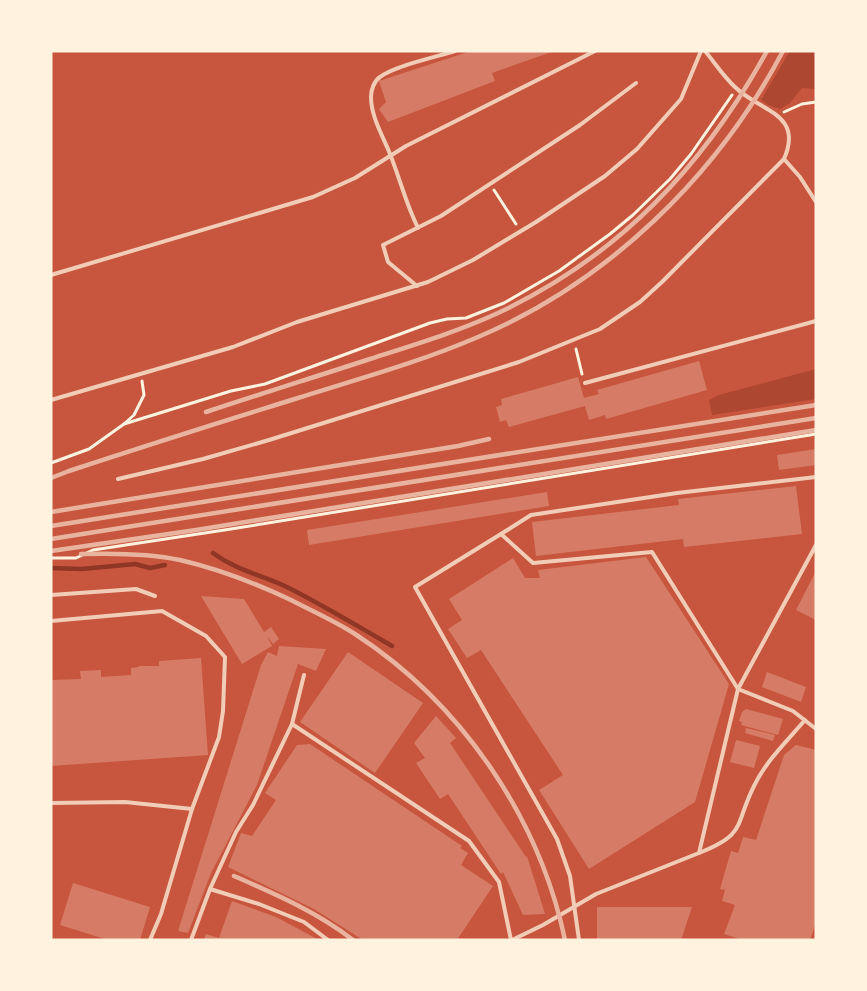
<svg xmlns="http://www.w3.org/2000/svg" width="867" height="991" font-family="Mulish,sans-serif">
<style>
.green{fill:#ae4732}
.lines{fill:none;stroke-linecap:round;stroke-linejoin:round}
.stream{stroke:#8f3625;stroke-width:4.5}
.building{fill:#d67c66}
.path{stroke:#fff3e0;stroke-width:3}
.service{stroke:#f1ccb7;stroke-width:4}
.rail{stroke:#e9b49f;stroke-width:4.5}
</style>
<rect width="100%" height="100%" fill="#c8553d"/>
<g class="green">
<polygon points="790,51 816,51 816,89 802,88 790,103 780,109 768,105 761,100"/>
<polygon points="816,369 816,399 712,415 709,400 719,395"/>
</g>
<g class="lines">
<g class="stream">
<path d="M213,553c24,18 50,22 76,35 35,18 69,38 103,58"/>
<polyline points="51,568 82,569 135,564 150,568 165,565"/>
</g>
</g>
<g class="building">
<polygon points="471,51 554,51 492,73 495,81 388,122 379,109 386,102 379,81"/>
<polygon points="699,361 707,390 606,419 605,415 589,420 585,406 509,427 506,420 500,422 496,407 502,405 501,399 578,377 584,398 599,394 597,390"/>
<polygon points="816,449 816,465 779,470 777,455"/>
<polygon points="796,486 802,534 684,547 683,539 536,556 532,522 679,505 678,499"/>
<polygon points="547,492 549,506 309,545 307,530"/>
<polygon points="646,557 729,684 695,802 589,869 539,790 563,775 481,650 467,658 448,629 462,620 449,599 513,558 525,578 540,578 538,570"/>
<polygon points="816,571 816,620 796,610"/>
<polygon points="201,596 244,599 264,632 271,627 279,639 273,644 267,636 272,646 242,664"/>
<polygon points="279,646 326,649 316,671 298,664 257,785 211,873 188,933 178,931 261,665 268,652 277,656"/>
<polygon points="348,652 423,703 375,773 300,722"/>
<polygon points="201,658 208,755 51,766 51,680 81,679 80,671 101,670 101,677 131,675 131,668 139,667 139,666 159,666 159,661"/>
<polygon points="767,672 806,687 801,702 762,687"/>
<polygon points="746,709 783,719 778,735 741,725 742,722 739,721 742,712"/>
<polygon points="436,716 456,738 450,743 526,857 527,856 545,914 523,915 503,872 501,874 448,794 440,799 416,763 425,758 414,743"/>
<polygon points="746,728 775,735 773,741 745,733"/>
<polygon points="736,740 760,746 754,768 730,762"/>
<polygon points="310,744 462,846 460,848 468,853 461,865 493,886 457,940 363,940 314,909 228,867 241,833 252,836 276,800 265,793 297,745"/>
<polygon points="796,745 816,750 816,922 810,940 742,940 724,934 735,905 722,901 725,890 720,889 731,851 738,853 743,837 756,840 784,755"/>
<polygon points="73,883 150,907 140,940 108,940 60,925"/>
<polygon points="232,901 276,917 319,940 204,940 206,934 219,938"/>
<polygon points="597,907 692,907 681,940 597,940"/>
</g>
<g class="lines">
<g class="path">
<polyline points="784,112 802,104 816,102"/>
<polyline points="494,190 516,224"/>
<polyline points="576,349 582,374"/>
<polyline points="124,424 231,391 265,384 430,323 447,319 466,318 504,303 559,271 610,234 633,215 670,179 691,154 732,95"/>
<polyline points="51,463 89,449 124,424 134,415 144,395 142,381"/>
<polyline points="51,558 76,558 93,550 231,529 816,434"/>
</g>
<g class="service">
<polyline points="784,159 800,177 816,202"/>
<path d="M418,228c-12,-24 -18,-49 -28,-74 -7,-18 -19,-37 -19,-57 0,-7 3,-16 9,-20 14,-11 56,-20 75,-26"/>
<polyline points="51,275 313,197 355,178 406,146 595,51"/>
<polyline points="417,286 388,262 383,245 441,216 580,125 636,83"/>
<polyline points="585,383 816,321"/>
<polyline points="51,400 233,347 297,322 428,282 473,260 536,222 605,176 637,149 681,99 701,51"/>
<path d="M118,479l85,-20 66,-19 250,-78 81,-33 40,-27 22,-20 122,-123c20,-46 -24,-47 -49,-72 -11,-10 -20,-24 -30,-36"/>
<polyline points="501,534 531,515 677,493 816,477"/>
<polyline points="51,595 136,589 155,596"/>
<polyline points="51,621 162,611 206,636 225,657 223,711 219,737 192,809 161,914 150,940"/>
<polyline points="292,724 469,841 499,882 511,940"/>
<polyline points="51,803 125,802 192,809"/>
<path d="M699,853c48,-19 35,-27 55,-67 12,-25 33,-45 51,-66"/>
<polyline points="210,889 236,832 253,805 292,724 304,675"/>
<polyline points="191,940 210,889 259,904 304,922 328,940"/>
<polyline points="512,940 543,925 596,894 699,853 738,689 816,545"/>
<polyline points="579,940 570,876 557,839 415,587 501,534 533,563 652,552 738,689 793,711 816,729"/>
</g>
<g class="rail">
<path d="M206,412c54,-18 109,-35 164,-53 43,-14 87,-27 128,-46 121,-57 205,-146 269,-262"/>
<path d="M51,478l18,-7c76,-25 152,-49 229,-73 60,-19 122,-36 180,-61 130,-55 239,-161 305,-286"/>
<polyline points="51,512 458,446 489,439"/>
<polyline points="51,526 816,405"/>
<polyline points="51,539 816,418"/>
<polyline points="51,551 196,530 816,430"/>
<path d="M81,554c33,-1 67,-1 99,6 39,9 75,23 111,40 21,11 44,21 64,34 106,69 184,183 210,306"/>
<path d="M234,876c41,18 83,36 119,64"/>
</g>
</g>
<rect width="867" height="991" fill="none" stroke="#fff3e0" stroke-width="105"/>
</svg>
